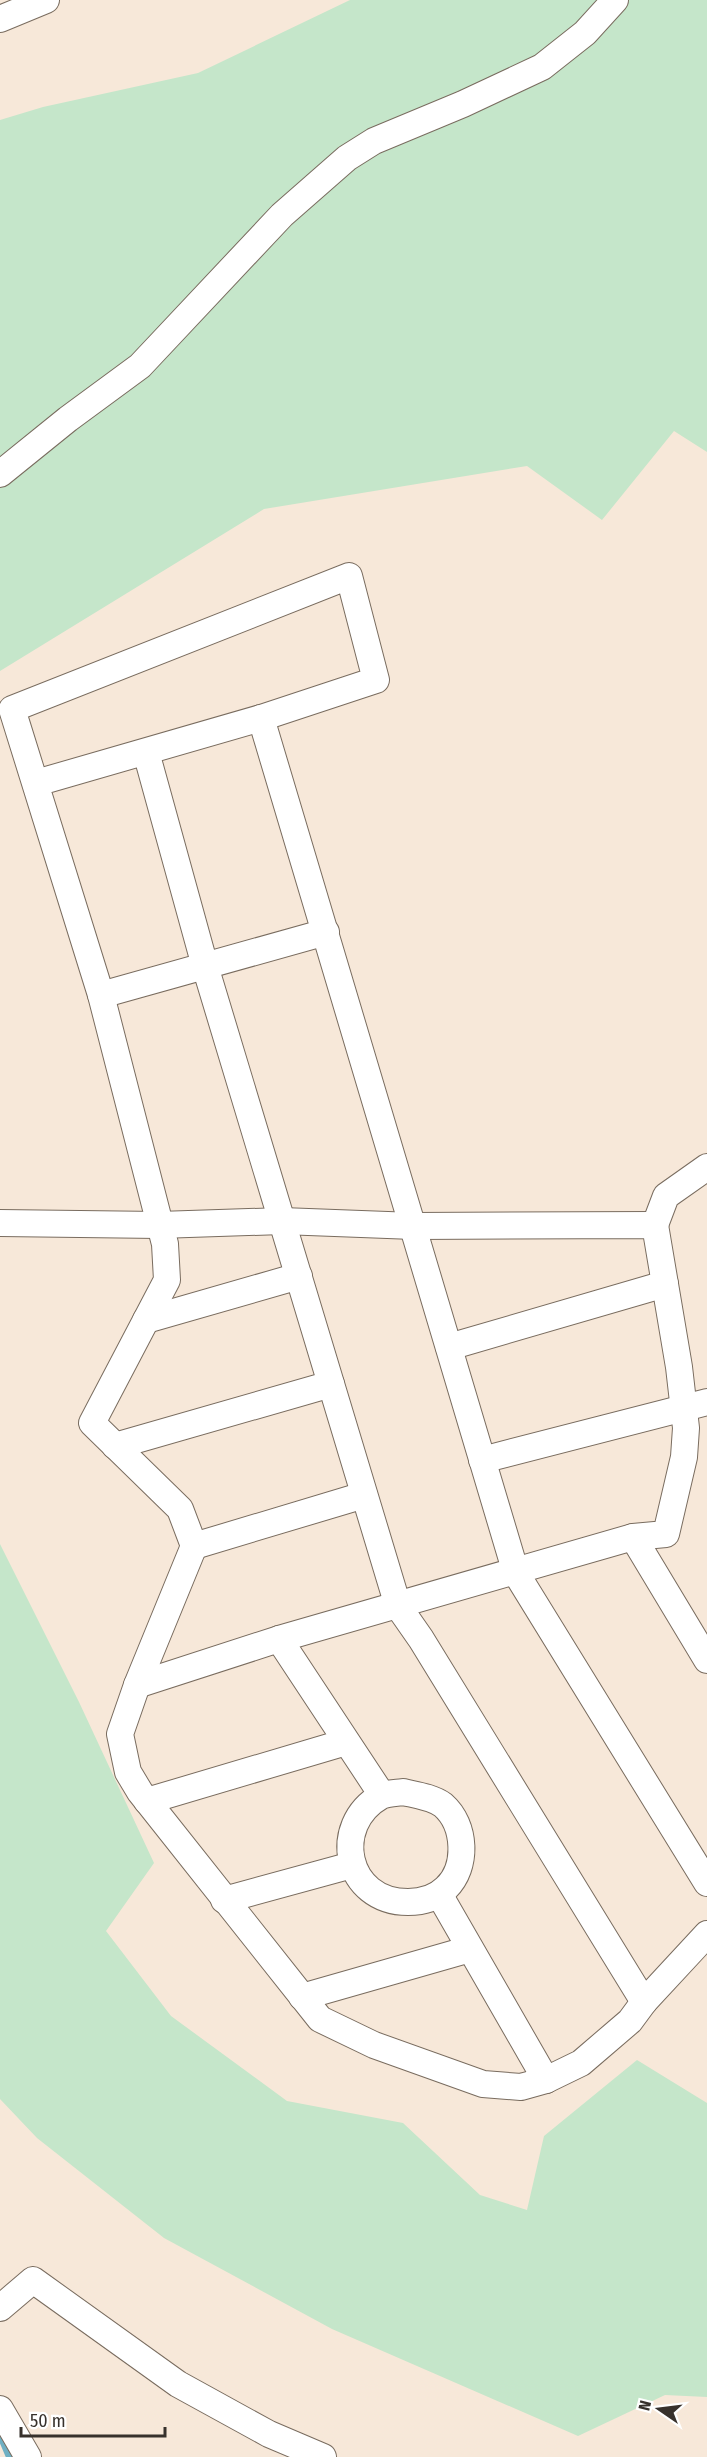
<svg xmlns="http://www.w3.org/2000/svg" width="707" height="2457" font-family="'Fira Sans Condensed',sans-serif">
<style>
.green{fill:#c5e6ca}
.lines{fill:none;stroke-linecap:round;stroke-linejoin:round}
.stream{stroke:#6fafc2;stroke-width:6}
.minor-casing{stroke:#796c5f;stroke-width:28}
.minor{stroke:#fff;stroke-width:26}
</style>
<rect width="100%" height="100%" fill="#f7e8d9"/>
<g class="green">
<polygon points="350,0 707,0 707,452 674,431 602,520 527,466 264,509 0,671 0,120 43,107 198,73"/>
<polygon points="0,1544 79,1702 154,1863 106,1931 171,2016 287,2101 403,2123 480,2195 527,2210 544,2136 637,2060 707,2103 707,2397 665,2395 578,2436 332,2329 164,2238 37,2138 0,2099"/>
</g>
<g class="lines">
<polyline class="stream" points="0,2436 9,2457"/>
<g class="minor-casing">
<g id="minor">
<polyline points="0,19 46,0"/>
<polyline points="0,474 68,419 140,366 282,215 347,158 374,141 463,104 542,67 585,33 615,0"/>
<polyline points="261,718 516,1573 707,1883"/>
<polyline points="146,752 205,966 398,1606 421,1639 644,2002"/>
<polyline points="36,783 261,718 376,680 349,576 12,709 101,995 165,1244 167,1280 92,1423 180,1509 194,1546 137,1685 120,1734 128,1772 140,1792 320,2019 374,2045 483,2084 521,2087 546,2080 581,2063 630,2021 644,2002 707,1934"/>
<polyline points="101,995 326,932"/>
<polyline points="0,1223 159,1225 282,1221 414,1226 655,1225 679,1367 686,1428 684,1457 666,1534 633,1537 279,1639 137,1685"/>
<polyline points="655,1225 666,1196 707,1167"/>
<polyline points="146,1320 299,1276"/>
<polyline points="449,1347 665,1284"/>
<polyline points="115,1446 331,1384"/>
<polyline points="482,1460 707,1402"/>
<polyline points="633,1537 707,1660"/>
<polyline points="194,1546 364,1495"/>
<polyline points="279,1639 382,1795"/>
<path d="M403,1792c13,3 29,5 40,13 23,20 25,62 3,83 -10,10 -24,14 -38,14 -63,0 -78,-77 -27,-106 6,-3 16,-3 22,-4z"/>
<polyline points="147,1801 346,1742"/>
<polyline points="439,1894 546,2080"/>
<polyline points="224,1900 352,1865"/>
<polyline points="302,1997 470,1949"/>
<polyline points="0,2308 33,2280 178,2384 269,2434 323,2457"/>
<polyline points="0,2409 28,2457"/>
</g>
</g>
<use href="#minor" class="minor"/>
</g>
<g transform="translate(659 2409) rotate(284)" stroke="#ffffff" stroke-width="4.5" paint-order="stroke">
<path d="M0-4.5L10 22L0 15L-10 22Z" fill="#37312c"/>
<text y="-9" font-size="16" font-weight="bold" text-anchor="middle" fill="#37312c">N</text>
</g>
<path d="M21 2427v9h144v-9" fill="none" stroke="#37312c" stroke-width="3"/>
<text x="30" y="2427" font-size="18" fill="#37312c" stroke="#ffffff" stroke-width="4.5" paint-order="stroke">50 m</text>
</svg>
